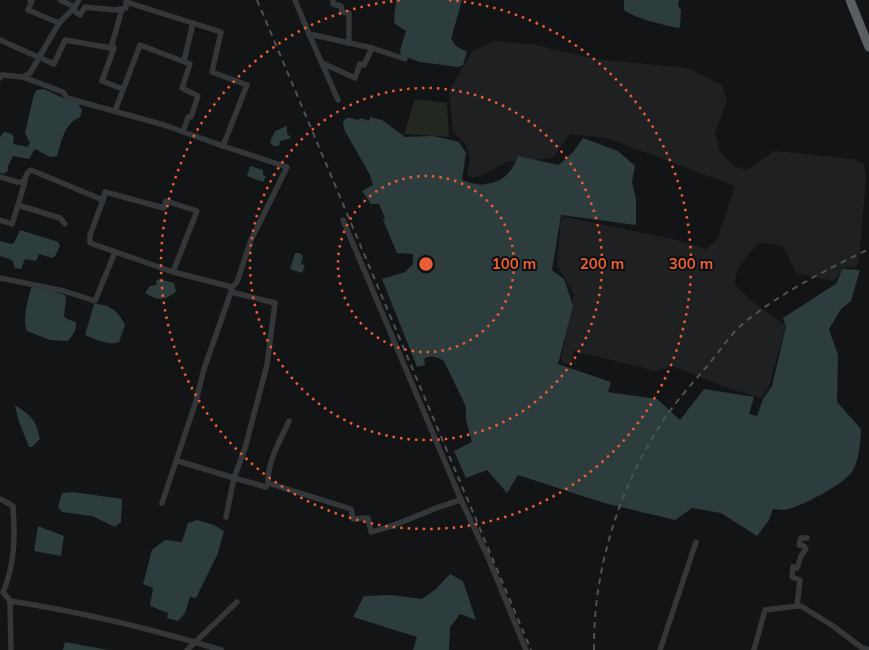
<svg xmlns="http://www.w3.org/2000/svg" width="869" height="650" font-family="Mulish,sans-serif">
<style>
.built{fill:#1f2022}
.green{fill:#222720}
.water{fill:#2d3d3d}
.lines{fill:none;stroke-linecap:round;stroke-linejoin:round}
.minor{stroke:#34373a;stroke-width:5.5}
.trunk{stroke:#585e61;stroke-width:9}
.rail{stroke:#4d5255;stroke-width:2;stroke-dasharray:6 5;stroke-linecap:butt}
.ring{fill:none;stroke:#eb5e35;stroke-width:2.5;stroke-dasharray:2.5 5}
.centre{fill:#eb5e35;stroke:#0e0f10;stroke-width:2.5}
.ring-label{font-size:15px;text-anchor:middle;font-weight:bold;fill:#eb5e35;stroke:#0e0f10;stroke-width:4;stroke-linejoin:round;paint-order:stroke}
</style>
<rect width="100%" height="100%" fill="#131415"/>
<polygon class="built" points="494,41 531,44 595,59 688,68 722,85 727,101 715,133 720,152 734,166 746,170 775,151 853,159 864,164 866,179 859,259 856,267 843,268 836,279 833,281 799,274 796,272 783,247 771,244 758,243 741,264 736,275 734,283 737,287 753,302 786,326 769,387 763,396 760,398 725,387 672,366 656,371 574,351 572,362 569,364 562,363 561,358 574,295 557,265 561,216 677,240 706,249 717,240 735,186 606,138 570,134 553,158 506,162 485,174 473,178 467,176 470,159 466,145 453,132 449,91 472,51"/>
<polygon class="green" points="415,99 447,103 449,137 404,134"/>
<g class="water">
<polygon points="396,0 462,0 451,39 456,46 467,52 463,65 458,67 420,62 401,55 400,51 406,31 395,24 394,20"/>
<path d="M624,0h55l-1,6 3,4 -1,16 -1,2c-16,-3 -42,-9 -55,-18z"/>
<path d="M44,89c12,5 22,12 34,14l4,7 -2,7c-16,7 -18,23 -23,39l-7,1 -15,-8 -6,10 -16,-3 -5,10v5l-4,3 -4,-1v-35l2,-4 3,-2 7,2 2,3 -1,7 15,3 2,-4 -5,-10 9,-39 3,-4z"/>
<path d="M370,117l12,3 23,17 28,-1 26,6 7,11 -4,27c6,2 17,6 24,4 17,-2 26,-12 32,-28l41,9 14,-13 10,-14 35,13 17,15 -3,16 4,17v26l-75,-10 -9,55 12,9 9,27 -15,58 53,18 -3,10 49,7 23,21 24,-31 50,8 -5,17 8,2 6,-17 9,-13 14,-59 -3,-9 54,-35 5,-14 18,1 -9,31 -10,8 -12,20 9,26 -1,47 24,27c-1,14 -1,28 -8,41 -6,13 -54,38 -69,40 -3,0 -8,-1 -11,-1l-4,11 -12,16 -36,-23 -29,-5 -17,12 -71,-17 -86,-28 -11,18 -20,-23 -21,8 -12,-27 18,-9 -6,-22v-13l-22,-46c-7,-4 -14,-7 -20,-2l1,6 -8,2 -35,-88 23,-7 8,-8v-10l-16,-1 -14,-33 2,-2 -6,-14h-8l-9,-13 11,-6 -3,-10 -26,-46 -1,-7 3,-4h6l6,2 3,-2 8,3z"/>
<polygon points="287,126 287,133 291,138 280,141 279,146 273,146 270,142 275,131"/>
<polygon points="250,166 263,170 263,175 266,176 263,182 247,176"/>
<polygon points="20,230 58,242 60,246 55,256 52,258 39,254 36,261 25,259 21,269 15,268 12,260 0,256 0,241 11,244 14,243"/>
<polygon points="295,253 300,253 303,256 301,264 305,265 302,273 290,269"/>
<path d="M159,279l15,4 2,9c-13,9 -17,9 -31,1l5,-7 7,-1 -1,-4z"/>
<path d="M33,286l32,9 1,2 -2,19 3,3 9,3c1,7 -3,13 -8,19l-18,-1 -23,-9c-5,-12 1,-30 4,-43z"/>
<path d="M94,304c16,0 24,7 31,21l-6,17c-11,4 -24,-3 -34,-7z"/>
<path d="M15,405c16,11 21,14 25,34l-8,8h-3l-11,-28z"/>
<polygon points="73,492 122,499 121,522 115,527 92,516 62,512 58,507 62,493"/>
<polygon points="197,520 214,525 224,531 218,553 196,598 190,597 185,613 178,621 167,618 168,613 150,606 153,588 143,584 152,550 165,540 182,542 188,523"/>
<polygon points="38,526 64,536 61,556 34,551"/>
<polygon points="450,574 463,581 476,620 460,614 450,627 449,650 413,650 417,637 353,617 364,596 392,595 422,599 436,589"/>
<polygon points="65,642 108,650 63,650"/>
</g>
<g class="lines">
<g class="minor">
<polyline points="30,0 32,1 28,10 59,23"/>
<polyline points="60,0 75,7"/>
<polyline points="295,0 309,34 372,48 405,59"/>
<polyline points="333,0 333,4 341,6 342,12 349,13 349,43"/>
<polyline points="122,9 111,48 114,48 102,81 123,89"/>
<polyline points="309,34 338,100"/>
<polyline points="0,40 54,64 65,40 111,48"/>
<polyline points="184,61 193,23"/>
<polyline points="322,63 355,78 360,64 364,65 372,48"/>
<polyline points="23,77 63,92 67,98 164,125 223,146 247,85 212,72 221,32 126,2 126,8 115,10 85,7 80,15 73,10"/>
<polyline points="0,78 2,75 23,77 30,73 59,23 75,7 79,0"/>
<polyline points="115,111 140,45 190,64 182,88 198,96 191,117 188,117 183,132"/>
<polyline points="223,146 287,167 251,240 237,282 232,287"/>
<polyline points="0,177 17,182 23,182 28,172 31,170 103,200 90,235 90,243 173,272 232,287 231,292 275,303 267,365 245,448 234,478 178,461"/>
<polyline points="25,181 18,205 60,218 65,224"/>
<polyline points="103,200 105,192 164,208 166,201 197,211 173,272"/>
<polyline points="0,220 12,224 18,205"/>
<polyline points="343,220 461,500 487,555 526,650"/>
<polyline points="0,278 64,291 95,301 115,252"/>
<path d="M289,421c-8,18 -22,41 -21,62l83,26 2,10 15,-1 3,14c31,-7 59,-24 90,-32"/>
<path d="M0,499l13,7c2,29 2,60 -10,86l7,9"/>
<polyline points="162,503 196,401 204,369 231,292"/>
<polyline points="226,517 234,478 266,487"/>
<polyline points="797,606 801,606 833,626 861,647 869,650"/>
<path d="M11,650l-1,-49c72,11 142,28 211,49"/>
<polyline points="187,650 237,602"/>
<polyline points="660,650 696,542"/>
<polyline points="754,650 765,610 797,606 800,580 792,577 793,567 797,568 801,556 806,549 804,546 799,545 801,538 807,538"/>
</g>
<polyline class="trunk" points="850,0 869,47"/>
<g class="rail">
<polyline points="257,0 531,650"/>
<path d="M594,650c-1,-78 24,-160 67,-226 13,-21 31,-40 47,-59 12,-14 23,-32 37,-43 37,-30 81,-52 124,-73"/>
</g>
</g>
<g class="ring">
<circle cx="426" cy="264" r="88"/>
<circle cx="426" cy="264" r="176"/>
<path d="M449 0A265 265 0 1 1 403 0"/>
</g>
<circle cx="426" cy="264" r="8" class="centre"/>
<g class="ring-label">
<text x="514" y="269">100 m</text>
<text x="602" y="269">200 m</text>
<text x="691" y="269">300 m</text>
</g>
</svg>
